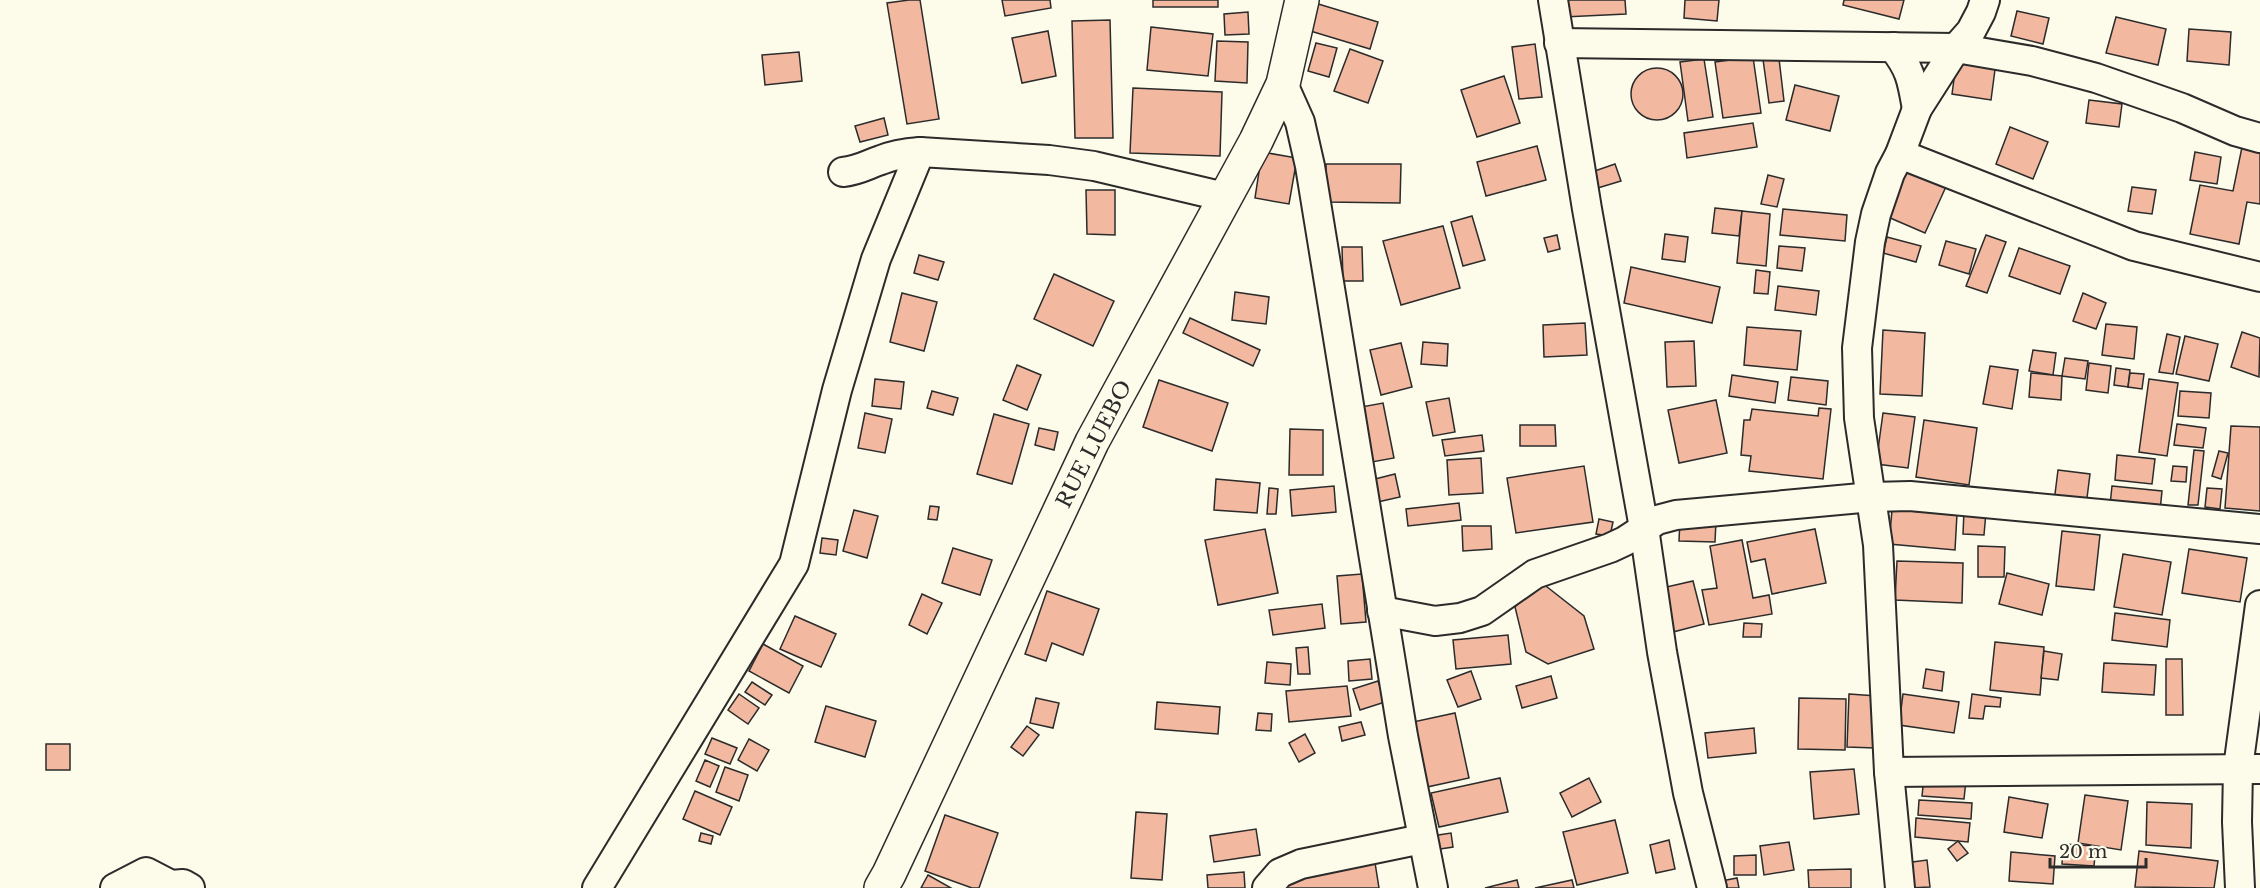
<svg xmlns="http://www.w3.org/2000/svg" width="2260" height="888" font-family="'Libre Baskerville',serif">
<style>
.building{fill:#f2b8a0;stroke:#2b2b2b;stroke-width:1.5}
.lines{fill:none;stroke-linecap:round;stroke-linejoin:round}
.street-casing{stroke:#2b2b2b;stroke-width:32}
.secondary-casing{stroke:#2b2b2b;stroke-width:36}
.street{stroke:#fdfbea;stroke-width:28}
.secondary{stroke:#fdfbea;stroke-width:33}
.labels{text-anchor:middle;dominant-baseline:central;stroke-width:4.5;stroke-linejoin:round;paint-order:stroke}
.street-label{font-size:21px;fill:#2b2b2b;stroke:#fdfbea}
</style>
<rect width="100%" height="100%" fill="#fdfbea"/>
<g class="building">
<polygon points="909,0 920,0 939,119 907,124 887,3"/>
<polygon points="1002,0 1050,0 1051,8 1005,16"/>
<rect x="1153" y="0" width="65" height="7"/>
<polygon points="1563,0 1625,0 1626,14 1564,17"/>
<polygon points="1685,0 1719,0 1717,21 1684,18"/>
<polygon points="1844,0 1904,0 1899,19 1843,5"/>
<polygon points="1315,3 1378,22 1370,49 1307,30"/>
<polygon points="2017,11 2049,18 2043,44 2011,36"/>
<polygon points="1248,12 1249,34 1225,35 1224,14"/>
<polygon points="2116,17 2166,29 2158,65 2106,53"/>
<polygon points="1110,20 1113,138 1075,138 1072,21"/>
<polygon points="1151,27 1213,34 1208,76 1147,70"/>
<polygon points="2189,29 2231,32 2229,65 2187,61"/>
<polygon points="1048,31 1056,76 1022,83 1012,38"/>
<polygon points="1217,41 1248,42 1247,83 1215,81"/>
<polygon points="1316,43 1337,48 1329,77 1308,71"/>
<polygon points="1535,44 1542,97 1519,99 1512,47"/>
<polygon points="1350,49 1383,61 1368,103 1334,91"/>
<polygon points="1778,50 1784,101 1769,103 1762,52"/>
<polygon points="799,52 802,81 765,85 762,55"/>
<polygon points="1753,57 1761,113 1723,118 1715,62"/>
<polygon points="1957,57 1996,62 1991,100 1952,94"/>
<polygon points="1704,59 1713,117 1688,121 1680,62"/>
<circle cx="1657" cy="94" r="26"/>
<polygon points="1504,76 1520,123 1477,137 1461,90"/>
<polygon points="1795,85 1839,96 1830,131 1786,120"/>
<polygon points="1133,88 1222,92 1220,156 1130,153"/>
<polygon points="2089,100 2122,104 2119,127 2086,123"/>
<polygon points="884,118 888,135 860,142 855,126"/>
<polygon points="1753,123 1757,147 1687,158 1684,133"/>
<polygon points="2010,127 2048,142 2033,179 1996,164"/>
<polygon points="1537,146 1546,180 1486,196 1477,162"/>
<polygon points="2242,147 2260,150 2260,204 2247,202 2239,244 2190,234 2200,185 2233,191"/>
<polygon points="1262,152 1297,158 1289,204 1255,198"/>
<polygon points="2195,152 2221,157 2217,184 2190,180"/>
<polygon points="1904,160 1949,180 1925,233 1881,214"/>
<polygon points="1326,164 1401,164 1400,203 1326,202"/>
<polygon points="1615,164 1621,181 1591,190 1586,174"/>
<polygon points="1768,175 1784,179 1777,207 1761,204"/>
<polygon points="2132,187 2156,190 2152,214 2128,211"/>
<polygon points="1086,190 1115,190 1115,235 1087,234"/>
<polygon points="1715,208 1742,211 1739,236 1712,233"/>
<polygon points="1783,209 1847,215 1845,241 1780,235"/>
<polygon points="1742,211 1770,214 1766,266 1737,263"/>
<polygon points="1472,216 1485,260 1463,266 1451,222"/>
<polygon points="1443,226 1460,288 1401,305 1383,241"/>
<polygon points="1665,234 1688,237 1685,262 1662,259"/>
<polygon points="1557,235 1560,249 1548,252 1544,238"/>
<polygon points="1986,235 2006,242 1987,293 1966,286"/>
<polygon points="1887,237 1921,246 1916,262 1883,253"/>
<polygon points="1946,241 1976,249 1969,274 1939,265"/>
<polygon points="1779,246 1805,248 1802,271 1777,268"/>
<polygon points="1342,247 1362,247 1363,281 1343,281"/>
<polygon points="2019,248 2070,266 2060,294 2009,276"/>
<polygon points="919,255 944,262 938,280 914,273"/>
<polygon points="1631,267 1720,287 1712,323 1624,303"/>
<polygon points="1756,270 1770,272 1768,294 1754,293"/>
<polygon points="1054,274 1114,301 1093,346 1034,319"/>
<polygon points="1778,286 1819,291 1816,315 1775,310"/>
<polygon points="1235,292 1269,297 1266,324 1232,320"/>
<polygon points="902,293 937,302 924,351 890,342"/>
<polygon points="2083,293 2106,303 2096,329 2073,321"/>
<polygon points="1190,318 1260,350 1253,366 1183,333"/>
<polygon points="1585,323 1587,355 1544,357 1543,325"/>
<polygon points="2106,324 2137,327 2134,359 2102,355"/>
<polygon points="1747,327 1801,331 1797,370 1744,365"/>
<polygon points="1883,330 1925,333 1922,396 1880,394"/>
<polygon points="2242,332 2260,338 2259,377 2231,367"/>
<polygon points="2167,334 2180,337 2173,374 2159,372"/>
<polygon points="2185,336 2218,344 2209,381 2176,374"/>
<polygon points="1694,341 1696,386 1667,387 1665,342"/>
<polygon points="1423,342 1448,344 1447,366 1421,364"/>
<polygon points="1401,343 1412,387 1381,395 1370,350"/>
<polygon points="2033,350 2056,353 2053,375 2029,371"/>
<polygon points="2065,358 2088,361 2085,379 2062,376"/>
<polygon points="2089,363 2111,366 2108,393 2086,390"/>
<polygon points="1017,365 1041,375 1027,410 1003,400"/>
<polygon points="1990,366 2018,370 2012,409 1983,404"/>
<polygon points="2116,368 2130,370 2128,387 2114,385"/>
<polygon points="2031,373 2062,376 2061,400 2029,397"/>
<polygon points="2130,373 2144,374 2142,389 2128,387"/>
<polygon points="1732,375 1778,382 1775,403 1729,396"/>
<polygon points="1791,377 1828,381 1826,405 1788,400"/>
<polygon points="875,379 904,382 901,409 872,406"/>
<polygon points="2149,379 2178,383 2167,456 2139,452"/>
<polygon points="1159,380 1228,403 1212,451 1143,427"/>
<polygon points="932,391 958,398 953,415 927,408"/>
<polygon points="2180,391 2211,393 2209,418 2178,416"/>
<polygon points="1449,398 1455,432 1433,436 1426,402"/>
<polygon points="1716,400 1727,453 1679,463 1668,410"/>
<polygon points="1383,403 1394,458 1372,462 1361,407"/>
<polygon points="1819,408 1831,409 1823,479 1749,471 1751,456 1741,455 1744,420 1750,420 1752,409 1818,416"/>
<polygon points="865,413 892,419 885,453 858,448"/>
<polygon points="1883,413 1915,417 1908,468 1876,464"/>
<polygon points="994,414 1029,424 1012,484 977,474"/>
<polygon points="1924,420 1977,428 1969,485 1916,477"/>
<polygon points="2177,424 2206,428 2203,448 2174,445"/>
<polygon points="1520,425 1555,425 1556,446 1520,446"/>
<polygon points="2231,426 2260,427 2260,511 2225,508"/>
<polygon points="1039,428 1058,432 1054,450 1035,445"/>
<polygon points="1290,429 1323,430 1323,475 1289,475"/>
<polygon points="1482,435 1484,451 1445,456 1442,440"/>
<polygon points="2194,450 2204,451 2198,505 2188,505"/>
<polygon points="2219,451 2228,453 2221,479 2212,476"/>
<polygon points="2117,455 2155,459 2152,484 2115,480"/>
<polygon points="1481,458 1483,493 1449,495 1447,460"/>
<polygon points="1584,466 1593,522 1516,533 1507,478"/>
<polygon points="2173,466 2187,467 2186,482 2171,481"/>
<polygon points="2058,470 2090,474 2086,506 2054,502"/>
<polygon points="1395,474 1400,497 1373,503 1367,481"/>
<polygon points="1216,479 1260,483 1257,513 1214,510"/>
<polygon points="1334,486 1336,512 1292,516 1290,490"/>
<polygon points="2112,486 2162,491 2160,511 2110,505"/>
<polygon points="1269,488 1278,489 1276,514 1267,514"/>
<polygon points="2207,488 2222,489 2220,509 2205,507"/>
<polygon points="1459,503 1461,520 1408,526 1406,509"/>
<polygon points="930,506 939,507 937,520 928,519"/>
<polygon points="854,510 878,516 867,558 843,551"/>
<polygon points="1892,510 1957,514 1955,550 1889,544"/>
<polygon points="1964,511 1986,512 1984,535 1963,534"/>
<polygon points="1599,519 1613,522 1610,536 1596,534"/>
<polygon points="1680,520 1716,521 1715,542 1679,541"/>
<polygon points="1462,526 1491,526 1492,549 1463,551"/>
<polygon points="1265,529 1278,593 1218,605 1205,540"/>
<polygon points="1815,529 1826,583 1772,594 1765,559 1751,562 1747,542"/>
<polygon points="2062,531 2100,535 2094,590 2056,586"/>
<polygon points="822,538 838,540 836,555 820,553"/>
<polygon points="1742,540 1753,598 1769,595 1772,614 1709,625 1702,590 1717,588 1710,546"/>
<polygon points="1978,546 2005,547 2004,577 1978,577"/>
<polygon points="953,548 992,560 980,595 942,583"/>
<polygon points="2189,549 2247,558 2240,602 2182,593"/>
<polygon points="2123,554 2171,562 2162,615 2114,607"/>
<polygon points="1897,561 1963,563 1962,603 1895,600"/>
<polygon points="2007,573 2049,584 2042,615 1999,604"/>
<polygon points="1362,574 1366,622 1341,624 1337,576"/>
<polygon points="1537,579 1584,616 1594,649 1548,664 1526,652 1515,607"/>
<polygon points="1693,581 1704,624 1673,632 1662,588"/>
<polygon points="1047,591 1099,609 1083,655 1052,643 1046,661 1025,654"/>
<polygon points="922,594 942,603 927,634 909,625"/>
<polygon points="1322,604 1325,628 1273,635 1269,610"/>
<polygon points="2115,613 2170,620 2167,647 2112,640"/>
<polygon points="795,616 836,634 821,667 780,649"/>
<polygon points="1744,623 1762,624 1761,637 1743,637"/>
<polygon points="1508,635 1511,664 1456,669 1453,640"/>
<polygon points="1995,642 2044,647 2040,695 1990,690"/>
<polygon points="763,644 803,666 789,693 749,671"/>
<polygon points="1308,647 1310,674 1298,674 1296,648"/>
<polygon points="2044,651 2062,654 2058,680 2041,678"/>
<polygon points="1370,659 1372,679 1349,681 1348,661"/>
<polygon points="2166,659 2182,659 2183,715 2166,715"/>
<polygon points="1267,662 1291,664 1290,685 1265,683"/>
<polygon points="2104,663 2156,665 2154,695 2102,692"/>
<polygon points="1926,669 1944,672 1942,691 1923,688"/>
<polygon points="1471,671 1481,699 1458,707 1447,680"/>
<polygon points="1551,676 1557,698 1522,708 1516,686"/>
<polygon points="1378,681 1385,702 1360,710 1353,689"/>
<polygon points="752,682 772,695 765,705 745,692"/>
<polygon points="1347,686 1351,716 1289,722 1286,691"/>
<polygon points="739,694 759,708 748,724 728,710"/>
<polygon points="1849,694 1877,696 1875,748 1847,747"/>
<polygon points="1903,694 1959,702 1954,733 1899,725"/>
<polygon points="1972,694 2001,698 2000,707 1985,706 1983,719 1969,718"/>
<polygon points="1036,698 1059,703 1053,728 1030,723"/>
<polygon points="1799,698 1846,699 1845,750 1798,749"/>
<polygon points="1157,702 1220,707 1218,734 1155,729"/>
<polygon points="826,706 876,721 865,757 815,742"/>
<polygon points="1258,713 1272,714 1271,731 1256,730"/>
<polygon points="1455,713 1469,778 1427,787 1413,722"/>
<polygon points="1361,722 1365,735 1342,741 1339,727"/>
<polygon points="1027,726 1039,735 1023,756 1011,747"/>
<polygon points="1754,728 1756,753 1708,758 1705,733"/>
<polygon points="1305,734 1315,753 1299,762 1289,743"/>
<polygon points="712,738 737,748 730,764 705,754"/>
<polygon points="749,739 769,750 757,771 738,760"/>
<rect x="46" y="744" width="24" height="26"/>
<polygon points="705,760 719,766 710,787 696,781"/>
<polygon points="725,767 748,775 739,801 716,792"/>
<polygon points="1854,769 1859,814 1814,819 1810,772"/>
<polygon points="1924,777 1966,780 1964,799 1922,796"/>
<polygon points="1500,778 1508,812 1439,827 1431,793"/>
<polygon points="1589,778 1601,802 1572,817 1560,793"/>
<polygon points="695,791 732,807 720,835 683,819"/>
<polygon points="2085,795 2128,801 2121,850 2078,843"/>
<polygon points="2009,797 2048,804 2042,838 2004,832"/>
<polygon points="1919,800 1972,803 1971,819 1918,815"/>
<polygon points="2147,802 2192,804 2191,848 2146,845"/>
<polygon points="1136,812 1167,814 1162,880 1131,878"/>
<polygon points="945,815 998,833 979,888 972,888 925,871"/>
<polygon points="1916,818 1970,823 1968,842 1915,837"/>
<polygon points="1615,820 1628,873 1577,885 1563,832"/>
<polygon points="1256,829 1260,855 1214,862 1210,836"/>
<polygon points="701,833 713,836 711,844 699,841"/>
<polygon points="1451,833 1453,847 1434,850 1432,836"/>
<polygon points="1669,840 1675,869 1656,873 1650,845"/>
<polygon points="1958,841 1968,853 1957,861 1948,849"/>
<polygon points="1789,842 1794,870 1764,875 1760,846"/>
<polygon points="2063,844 2096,846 2094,866 2062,864"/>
<polygon points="1373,850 1379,888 1285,888 1281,864"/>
<polygon points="2139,851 2218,861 2214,888 2135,887"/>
<polygon points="2011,852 2055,856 2053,884 2009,881"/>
<polygon points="1756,855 1756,875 1734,875 1734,856"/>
<polygon points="1927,860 1930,887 1909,888 1905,863"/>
<polygon points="1851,869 1851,888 1809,888 1808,870"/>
<polygon points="1244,872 1245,888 1208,888 1207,875"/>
<polygon points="928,875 951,888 921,888"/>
<polygon points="1737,878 1739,888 1717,888 1716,882"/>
<polygon points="1517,880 1519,888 1485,888"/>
<polygon points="1572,880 1574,888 1535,888"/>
</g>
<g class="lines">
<g class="street-casing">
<g id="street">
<polyline points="1553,0 1587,209 1644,528 1662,652 1688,793 1712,888"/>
<polyline points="1559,43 1956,48 2032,61 2096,78 2182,108 2235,131 2260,138"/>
<path d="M1893,47c18,23 19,34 24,62"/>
<polyline points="1283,84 1300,122 1310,166 1403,736 1433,888"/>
<polyline points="1900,154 2134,246 2260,277"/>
<path d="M843,172c17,-2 23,-7 38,-12 12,-5 26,-7 39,-8l129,8 45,6 131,31"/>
<polyline points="1382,611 1435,621 1460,618 1482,611 1535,574 1610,548 1625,541 1657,520 1676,515 1872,497 1910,496 2260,529"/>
<polyline points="1889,772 2260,769"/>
<polyline points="115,888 146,872 171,885 183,884 190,888"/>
<polyline points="597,888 794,564 837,390 876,259 920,152"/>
<polyline points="1267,888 1280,873 1301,864 1422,839"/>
<polyline points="1900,888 1889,772 1878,545 1859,418 1857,348 1870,242 1876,214 1890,173 1900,154 1917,109 1956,48 1971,31 1981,12 1985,0"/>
<polyline points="2240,888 2237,822 2238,768 2260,605"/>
</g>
</g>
<g class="secondary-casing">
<polyline id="secondary" points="881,888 889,874 1092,442 1256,141 1283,84 1302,0"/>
</g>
<use href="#street" class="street"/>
<use href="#secondary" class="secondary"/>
</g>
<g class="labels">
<g class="street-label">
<text transform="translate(1094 444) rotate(-63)">RUE LUEBO</text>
</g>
</g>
<path d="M2050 858v9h96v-9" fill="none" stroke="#2b2b2b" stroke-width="3"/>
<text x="2059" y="858" font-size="18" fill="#2b2b2b" stroke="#fdfbea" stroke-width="4.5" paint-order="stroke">20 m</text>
</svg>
